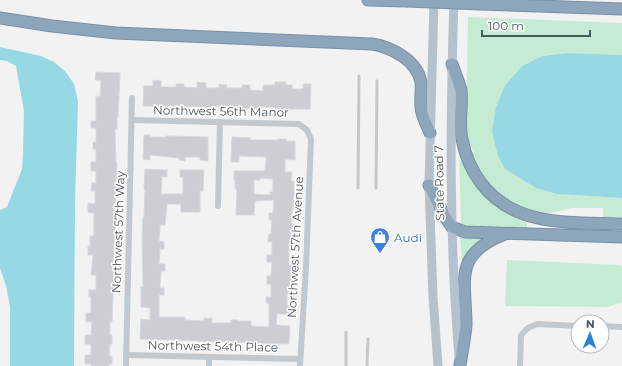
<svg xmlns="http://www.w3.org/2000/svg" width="622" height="366" font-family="Montserrat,sans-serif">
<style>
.green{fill:#c5ecd2}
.water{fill:#96d9e5}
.building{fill:#ccced3;stroke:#d6d8dc;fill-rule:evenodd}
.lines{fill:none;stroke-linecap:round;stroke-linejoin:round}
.highway-casing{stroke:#7991a7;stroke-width:13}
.lane{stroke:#c1c9ce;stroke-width:3}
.street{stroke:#c1c9ce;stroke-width:6}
.primary{stroke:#b4c2cd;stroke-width:9}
.highway{stroke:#8ea6bb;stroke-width:11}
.highway-bridge-casing{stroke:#7991a7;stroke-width:13;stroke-linecap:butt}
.highway-bridge{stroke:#8ea6bb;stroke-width:11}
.labels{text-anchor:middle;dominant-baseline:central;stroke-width:3;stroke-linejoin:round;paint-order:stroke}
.street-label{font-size:12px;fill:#4b555d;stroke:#fff}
.shop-label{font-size:12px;fill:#366cbe;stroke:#fff;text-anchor:start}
</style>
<rect width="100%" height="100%" fill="#f3f2f2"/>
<g class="green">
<polygon points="468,17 622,23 622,55 568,53 542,56 522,66 505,85 496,107 505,169 536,188 556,194 622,198 622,217 603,217 603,208 573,208 540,215 501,199 484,180 470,155 474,154 468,139 466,126"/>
<polygon points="459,148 511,214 511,216 527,223 527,230 473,227 461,225"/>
<polygon points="460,238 485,238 463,264 462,263"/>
<polygon points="507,260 620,265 622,267 622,302 608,307 505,306"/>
</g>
<g class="water">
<polygon points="0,47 41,56 54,62 65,71 74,84 78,101 75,202 74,366 10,366 10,307 6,286 0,268 0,210 7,207 22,169 23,153 24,111 16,66 7,61 0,60"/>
<polygon points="568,53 622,55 622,198 556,194 536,188 505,169 498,156 492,131 496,107 505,85 522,66 542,56"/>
</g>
<g class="building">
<polygon points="96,72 120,73 118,117 117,117 117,129 115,129 116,163 117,163 114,226 115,226 113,268 114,268 112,322 110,322 110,335 112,335 112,344 110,344 109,356 112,356 112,364 109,364 109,366 91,366 91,364 85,364 85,355 91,355 91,344 85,344 85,335 91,335 92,322 86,322 86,313 91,313 91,297 89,297 89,290 96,290 96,275 91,275 93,255 88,255 88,246 90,246 90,236 94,236 94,213 88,212 88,203 95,204 95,191 91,191 92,183 96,183 96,171 91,171 91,162 96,162 96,149 93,149 93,142 96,142 96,128 91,128 91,121 96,121 96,96 100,97 101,80 95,80"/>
<polygon points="153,80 161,81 161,87 176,87 176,84 184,84 184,87 197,88 197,82 206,83 206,88 219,88 219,84 227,85 226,88 242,88 242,85 250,85 250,90 263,91 263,85 275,85 275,82 286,82 285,85 292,85 292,89 303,89 303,84 311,84 310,109 291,109 291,110 273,108 273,107 261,107 261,109 229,108 229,106 216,106 216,108 184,106 143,106 144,86 153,86"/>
<polygon points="144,135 150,135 150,137 166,137 166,136 208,137 208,161 200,160 200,157 185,157 185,161 179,160 179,158 150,155 150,160 143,159"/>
<path d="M232,137l19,1 -1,2h28v-1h8v2h9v19l-10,-1v13h7l-1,9h3v12l-1,17h-1l-1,14h2v7h-2v12h-2v22h3v11l-2,18h-3v12h3v8h-13l-1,11 14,1 -1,18 -149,-5 1,-20 9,1v-12l-9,-1v-20h2l-1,-50 1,-20h1l1,-27 -1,-1 1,-20 22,1v7l-5,-1 -1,18h22v-17h-3v-7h24l-1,21h-3v21h-19v-8h-14l-2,21h-5l-1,16 5,1v7h-4l-1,15h6v7h-4l-1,17h4v7h-5v22h26v3l19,1v-3h8v5h19v-3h7v1h13v5l18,1v-24h-3v-6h5v-13h-4v-8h4l1,-14h-5v-7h5v-13h-4l1,-8h2l1,-14h-3v-7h4l1,-13 -19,1 -1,14h-18l1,-26h-2v-9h-1v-9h31l1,-14 -27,-1v6h-8zM260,178l13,1v13h-3v3l-16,-1v-14h6z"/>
</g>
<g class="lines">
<g class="highway-casing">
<g id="highway">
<polyline points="368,0 407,1"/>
<polyline points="481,4 622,9"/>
<path d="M0,18l52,8 64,7 256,11c19,3 45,16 49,38 1,8 -1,17 0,25 0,8 6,18 9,26"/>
<path d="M452,64c3,9 7,18 9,26 2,16 -3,33 1,49 3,16 10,32 19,44 34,45 91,39 141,41"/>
<polyline points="429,185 445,217 452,227 465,232 622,237"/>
<path d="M460,365c2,-13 5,-27 6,-40 0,-45 -14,-70 39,-91"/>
</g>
</g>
<g class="lane">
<polyline points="358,188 359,76"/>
<polyline points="376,188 377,81"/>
<polyline points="346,366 346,332"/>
<polyline points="367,366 368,339"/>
</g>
<g class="street">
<polyline points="132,120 299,124 307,130 311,139 306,267 300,366"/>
<polyline points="218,206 220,122"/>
<polyline points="602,326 622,327"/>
<polyline points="126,355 300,359"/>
<polyline points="126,366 132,98"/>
<polyline points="209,366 209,357"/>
<polyline points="520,366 521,335 528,328 537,324 578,326"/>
</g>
<g class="primary">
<polyline points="434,0 429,185 433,297 438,366"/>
<path d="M454,0c-4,119 -5,238 5,356"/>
</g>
<use href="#highway" class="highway"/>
<g class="highway-bridge-casing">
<polyline id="highway-bridge" points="407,1 481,4"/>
</g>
<use href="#highway-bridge" class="highway-bridge"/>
</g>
<defs>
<g id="shop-pin" transform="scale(1)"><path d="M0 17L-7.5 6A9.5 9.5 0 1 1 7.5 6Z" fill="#3f7fe0" stroke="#fff"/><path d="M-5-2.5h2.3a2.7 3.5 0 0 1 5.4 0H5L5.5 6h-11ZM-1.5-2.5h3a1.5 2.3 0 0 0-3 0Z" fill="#fff"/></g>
</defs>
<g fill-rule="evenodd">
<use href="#shop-pin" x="380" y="237"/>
</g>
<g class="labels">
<g class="street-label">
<text transform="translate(221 111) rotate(1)">Northwest 56th Manor</text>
<text transform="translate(439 183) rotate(-91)">State Road 7</text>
<text transform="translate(118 232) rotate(-88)">Northwest 57th Way</text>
<text transform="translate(295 247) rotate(-87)">Northwest 57th Avenue</text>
<text transform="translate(213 346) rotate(1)">Northwest 54th Place</text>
</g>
<g class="shop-label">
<text x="394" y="237">Audi</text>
</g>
</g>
<g transform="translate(590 334) rotate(2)"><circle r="19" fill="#ffffff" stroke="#b7bbbe"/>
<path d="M0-3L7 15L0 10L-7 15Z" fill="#2a7ed5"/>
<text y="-6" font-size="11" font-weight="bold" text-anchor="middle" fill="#4b555d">N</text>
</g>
<path d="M482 30v6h108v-6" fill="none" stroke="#4b555d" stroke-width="2"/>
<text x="488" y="30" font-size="12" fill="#4b555d" stroke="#ffffff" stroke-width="3" paint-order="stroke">100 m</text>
</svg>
